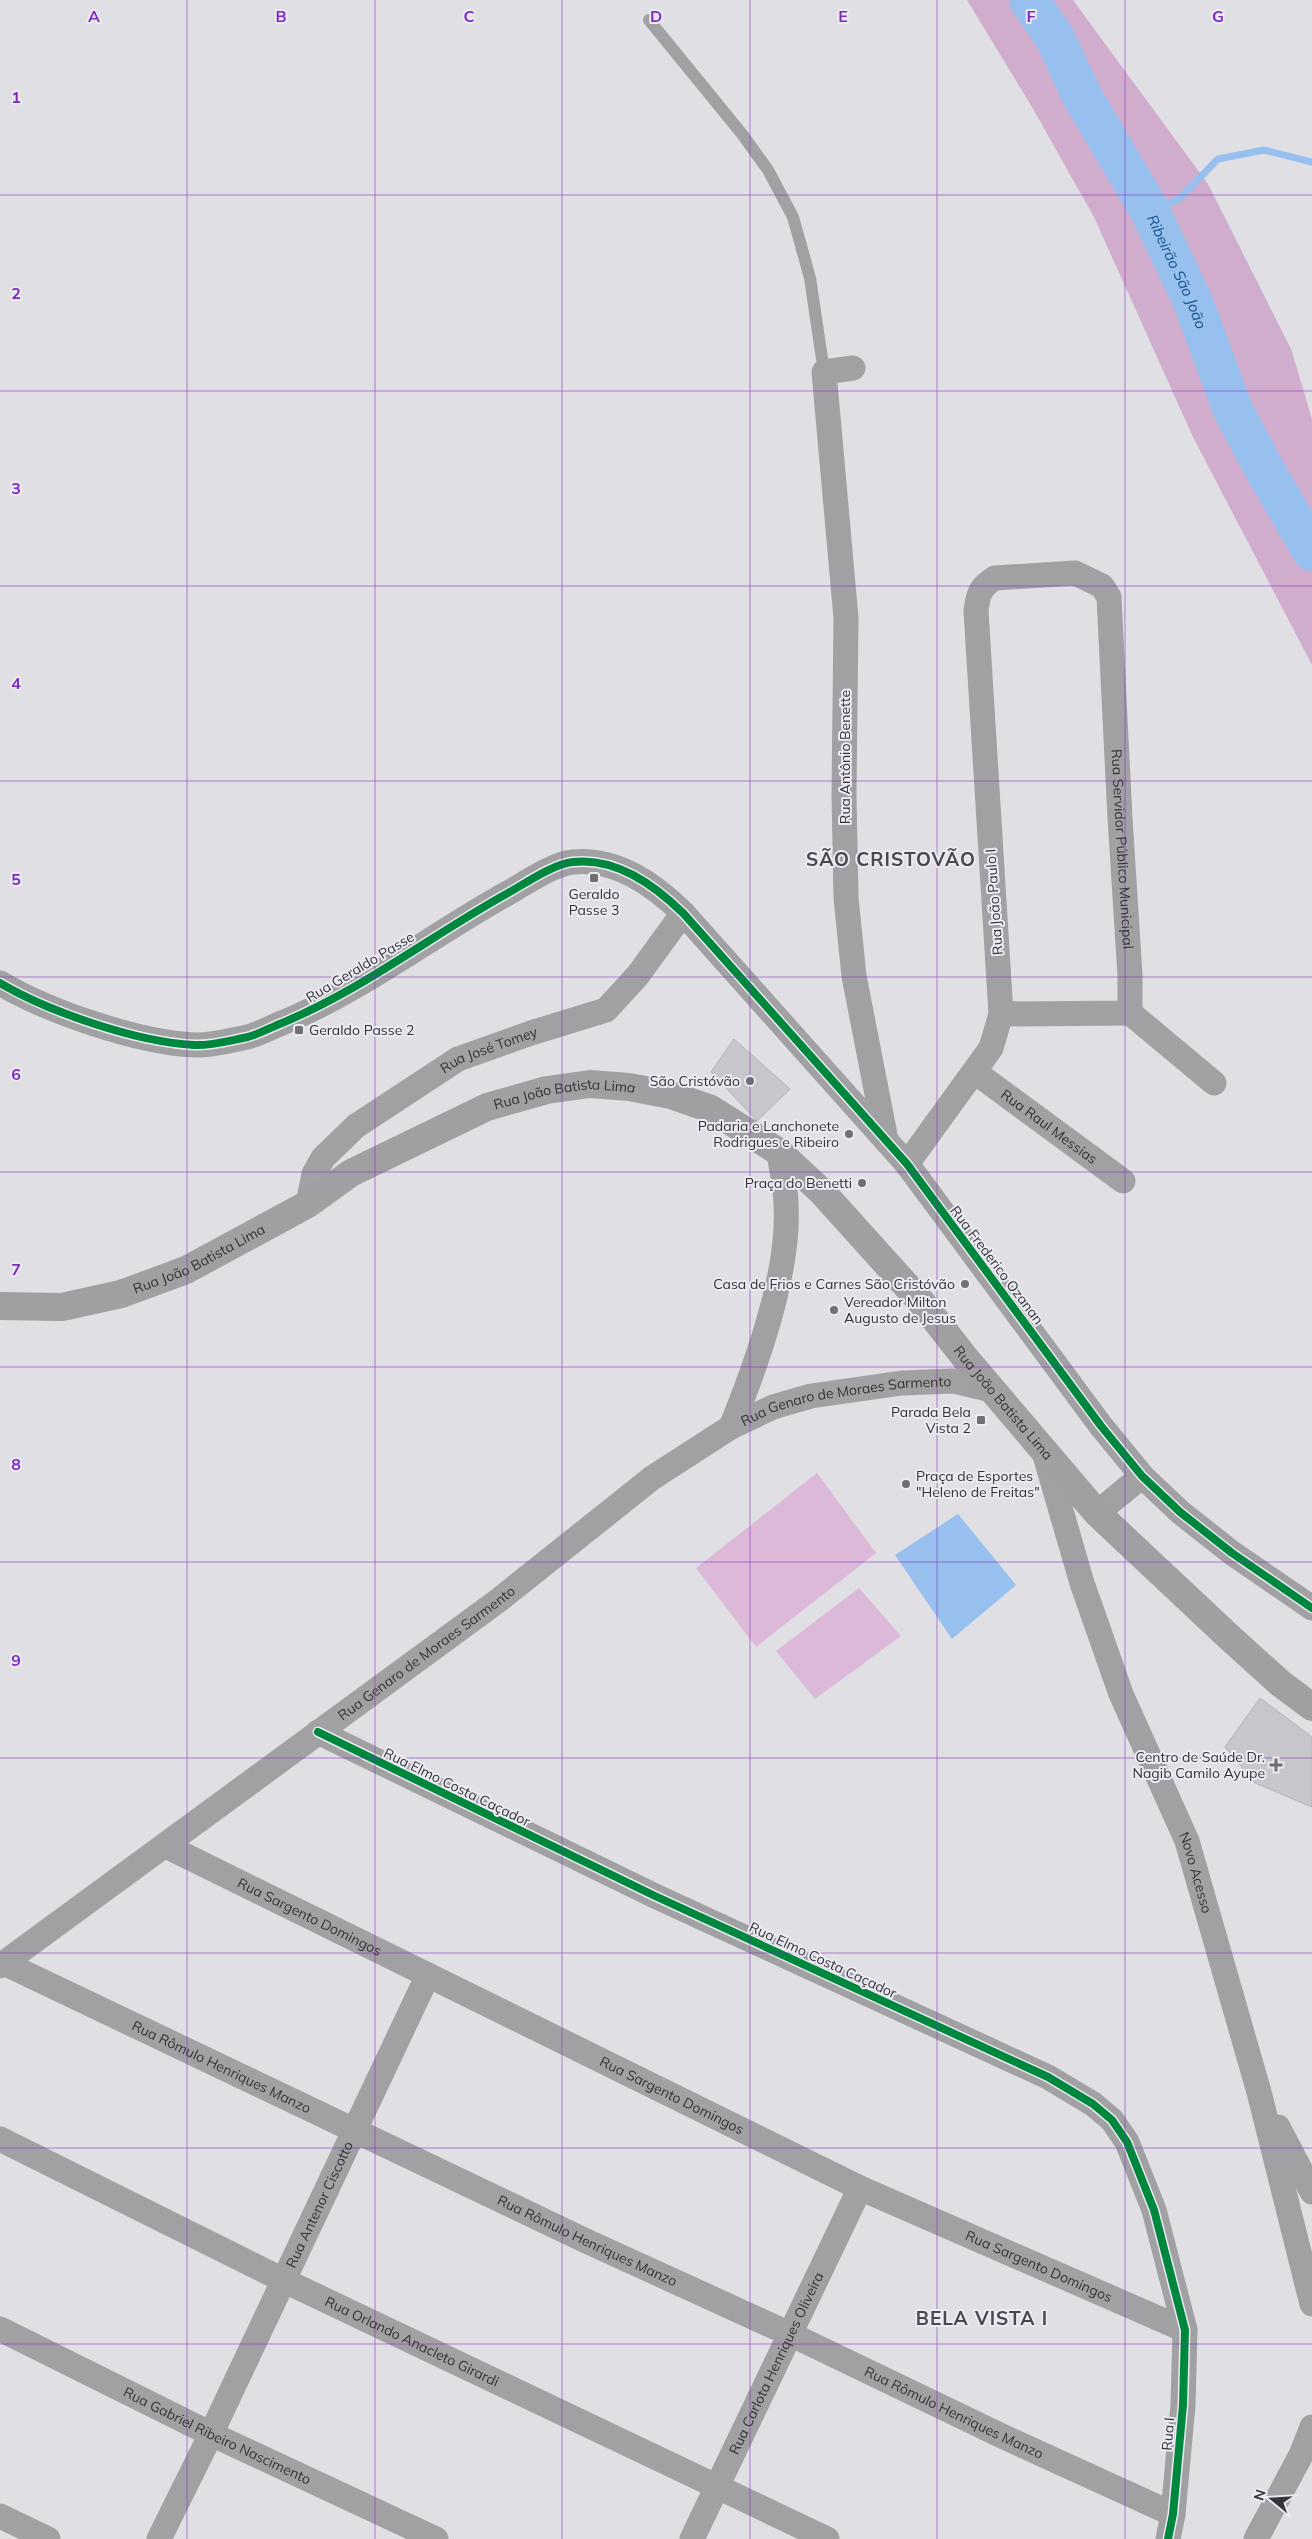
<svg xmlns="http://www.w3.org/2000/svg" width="1312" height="2539" font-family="Mulish,sans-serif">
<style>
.green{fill:#dcb9d8}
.forest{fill:#d1adcd}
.water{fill:#98c0ee}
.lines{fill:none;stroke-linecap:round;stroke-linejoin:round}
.stream{stroke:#98c0ee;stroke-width:7}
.river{stroke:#98c0ee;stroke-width:40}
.building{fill:#c7c7cb;stroke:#b3b4b7}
.lane{stroke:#a1a0a2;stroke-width:12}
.street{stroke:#a1a0a2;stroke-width:25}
.secondary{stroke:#a09fa2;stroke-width:28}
.cycleway-casing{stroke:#ebeaf3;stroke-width:11}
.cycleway{stroke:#00873e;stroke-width:8}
.grid{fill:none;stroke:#7b2cbf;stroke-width:1;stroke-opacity:0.55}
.poi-dot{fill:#707074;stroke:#ebeaf3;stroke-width:2}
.labels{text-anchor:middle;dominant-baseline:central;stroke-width:4;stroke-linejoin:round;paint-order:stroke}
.street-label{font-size:14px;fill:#343437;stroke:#ebeaf3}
.poi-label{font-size:14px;fill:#343437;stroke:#ebeaf3;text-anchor:end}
.water-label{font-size:15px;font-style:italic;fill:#17528b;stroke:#ebeaf3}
.district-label{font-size:19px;font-weight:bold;letter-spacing:1px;fill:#49484f;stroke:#ebeaf3}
.grid-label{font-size:16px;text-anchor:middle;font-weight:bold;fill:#7b2cbf;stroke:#ebeaf3;stroke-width:4;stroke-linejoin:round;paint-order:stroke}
</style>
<rect width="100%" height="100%" fill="#dfdfe4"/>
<g class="green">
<polygon points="817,1473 876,1553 756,1647 696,1568"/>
<polygon points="859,1588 901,1636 815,1699 776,1651"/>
</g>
<polygon class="forest" points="967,0 1073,0 1208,184 1291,349 1312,419 1312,665 1193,437 1094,217 1032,107"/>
<polygon class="water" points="958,1514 1016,1585 952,1639 895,1555"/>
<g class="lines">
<polyline class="stream" points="1150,211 1179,199 1218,159 1264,150 1312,162"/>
<path class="river" id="s1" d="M1029,0l26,38 27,58 68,115 43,91 40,108 33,62 46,79"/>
</g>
<g class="building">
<polygon points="734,1039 790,1089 757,1121 711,1072"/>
<polygon points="1260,1698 1312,1737 1312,1807 1255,1783 1225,1747"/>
</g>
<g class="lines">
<polyline class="lane" points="649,20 742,134 768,170 793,217 810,278 824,372"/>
<g class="street">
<polyline points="853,368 824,372 846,618 844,794 846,898 854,976 886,1140"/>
<path d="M0,983c49,29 137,59 194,62 15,1 34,-4 49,-7 13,-2 26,-10 39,-15 80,-33 150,-88 226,-130 18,-10 45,-29 65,-31 43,-5 81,23 110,51l224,251 194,262 41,50 38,36 52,41 80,55"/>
<polyline points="1130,1013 1214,1083"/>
<path id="s2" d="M975,1072l148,109"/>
<path id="s3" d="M907,1164l84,-116 10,-34 -25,-403c2,-17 4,-24 19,-33l80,-5 27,13 7,11 11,221 10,157v38l-129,1"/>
<path id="s4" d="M308,1204l6,-30 9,-16 33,-32 102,-67 73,-26 75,-23 32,-35 45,-62"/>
<path d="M731,1427c25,-61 59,-155 55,-222 0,-18 -5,-36 -7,-53"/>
<path id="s5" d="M1044,1452l38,131 39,111 66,147 72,251 53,212"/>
<polyline points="1097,1513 1142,1476"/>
<polyline points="318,1732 655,1896 1048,2077 1093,2104 1112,2120 1127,2142 1154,2210 1185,2330 1183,2405 1173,2514 1168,2539"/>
<path id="s6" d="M166,1846l694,342 325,142"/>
<path id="s7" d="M4,1963l580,277 206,94 214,103 169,77"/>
<path id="s8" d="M0,1966l499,-366 153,-122 79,-51 42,-20 38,-11 91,-13 52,-2 38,9"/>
<polyline points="1278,2127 1312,2192"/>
<path id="s9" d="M0,2139l283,141 544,259"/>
<path id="s10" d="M0,2329l211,105 225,105"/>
<polyline points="0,2516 48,2539"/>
<path id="s11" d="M159,2539l52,-105 217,-459"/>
<path id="s12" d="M692,2539l168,-351"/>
<polyline points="1256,2539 1301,2455 1312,2427"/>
</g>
<path class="secondary" id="s13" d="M0,1306l62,1 59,-13 65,-24 122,-66 43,-31 136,-66 60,-17 43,-6 39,3 42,8 40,14 68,43 43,40 101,112 43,55 131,154 131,123 52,47 32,24"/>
<g class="cycleway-casing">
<g id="cycleway">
<path d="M0,983c49,29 137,59 194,62 15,1 34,-4 49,-7 13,-2 26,-10 39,-15 80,-33 150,-88 226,-130 18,-10 45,-29 65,-31 43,-5 81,23 110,51l224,251 194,262 41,50 38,36 52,41 80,55"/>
<polyline points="318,1732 655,1896 1048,2077 1093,2104 1112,2120 1127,2142 1154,2210 1185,2330 1183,2405 1173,2514 1168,2539"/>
</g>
</g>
<use href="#cycleway" class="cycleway"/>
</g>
<path class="grid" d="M187,0v2539M375,0v2539M562,0v2539M750,0v2539M937,0v2539M1125,0v2539M0,195h1312M0,391h1312M0,586h1312M0,781h1312M0,977h1312M0,1172h1312M0,1367h1312M0,1562h1312M0,1758h1312M0,1953h1312M0,2148h1312M0,2344h1312"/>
<g class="poi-dot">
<rect x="589" y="873" width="10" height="10" rx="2.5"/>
<rect x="294" y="1025" width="10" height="10" rx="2.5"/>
<circle cx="750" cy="1081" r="5"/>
<circle cx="849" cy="1134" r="5"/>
<circle cx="862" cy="1183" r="5"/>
<circle cx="965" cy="1284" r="5"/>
<circle cx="834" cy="1310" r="5"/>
<rect x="976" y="1415" width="10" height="10" rx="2.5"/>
<circle cx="906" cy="1484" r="5"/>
<path d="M1273.5 1757.5h5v5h5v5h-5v5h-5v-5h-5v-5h5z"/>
</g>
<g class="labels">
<g class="street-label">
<text transform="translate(845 757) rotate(-90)">Rua Antônio Benette</text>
<text stroke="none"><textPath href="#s3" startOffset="998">Rua Servidor Público Municipal</textPath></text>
<text transform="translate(994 902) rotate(-94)">Rua João Paulo I</text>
<text transform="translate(360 967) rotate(-31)">Rua Geraldo Passe</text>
<text stroke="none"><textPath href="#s4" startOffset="249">Rua José Tomey</textPath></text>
<text stroke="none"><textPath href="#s13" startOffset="614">Rua João Batista Lima</textPath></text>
<text stroke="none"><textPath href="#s2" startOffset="92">Rua Raul Messias</textPath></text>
<text stroke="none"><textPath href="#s13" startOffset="208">Rua João Batista Lima</textPath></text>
<text transform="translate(997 1265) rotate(53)">Rua Frederico Ozanan</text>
<text stroke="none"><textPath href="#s8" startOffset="1028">Rua Genaro de Moraes Sarmento</textPath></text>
<text stroke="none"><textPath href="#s13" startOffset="1182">Rua João Batista Lima</textPath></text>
<text stroke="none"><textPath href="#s8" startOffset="529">Rua Genaro de Moraes Sarmento</textPath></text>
<text transform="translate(457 1787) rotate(26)">Rua Elmo Costa Caçador</text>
<text stroke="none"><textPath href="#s5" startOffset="448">Novo Acesso</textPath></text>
<text stroke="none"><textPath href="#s6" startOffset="160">Rua Sargento Domingos</textPath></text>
<text transform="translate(823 1960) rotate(25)">Rua Elmo Costa Caçador</text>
<text stroke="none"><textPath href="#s7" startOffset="241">Rua Rômulo Henriques Manzo</textPath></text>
<text stroke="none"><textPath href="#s6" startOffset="564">Rua Sargento Domingos</textPath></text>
<text stroke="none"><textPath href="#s11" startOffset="371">Rua Antenor Ciscotto</textPath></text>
<text stroke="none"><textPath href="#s7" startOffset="646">Rua Rômulo Henriques Manzo</textPath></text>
<text stroke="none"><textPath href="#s6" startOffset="969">Rua Sargento Domingos</textPath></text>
<text stroke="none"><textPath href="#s9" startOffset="459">Rua Orlando Anacleto Girardi</textPath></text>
<text stroke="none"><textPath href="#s12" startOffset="195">Rua Carlota Henriques Oliveira</textPath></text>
<text stroke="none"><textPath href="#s7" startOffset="1051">Rua Rômulo Henriques Manzo</textPath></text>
<text transform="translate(1168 2434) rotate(-85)">Rua I</text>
<text stroke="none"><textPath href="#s10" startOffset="242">Rua Gabriel Ribeiro Nascimento</textPath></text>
</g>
<g class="poi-label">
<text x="594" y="894" text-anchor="middle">Geraldo<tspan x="594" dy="16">Passe 3</tspan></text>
<text x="309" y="1030" text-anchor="start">Geraldo Passe 2</text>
<text x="740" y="1081">São Cristóvão</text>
<text x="839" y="1126">Padaria e Lanchonete<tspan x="839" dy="16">Rodrigues e Ribeiro</tspan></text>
<text x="852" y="1183">Praça do Benetti</text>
<text x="955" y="1284">Casa de Frios e Carnes São Cristóvão</text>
<text x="844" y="1302" text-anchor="start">Vereador Milton<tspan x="844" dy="16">Augusto de Jesus</tspan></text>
<text x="971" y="1412">Parada Bela<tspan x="971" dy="16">Vista 2</tspan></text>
<text x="916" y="1476" text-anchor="start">Praça de Esportes<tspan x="916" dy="16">"Heleno de Freitas"</tspan></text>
<text x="1265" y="1757">Centro de Saúde Dr.<tspan x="1265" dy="16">Nagib Camilo Ayupe</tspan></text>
</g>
<g class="water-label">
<text stroke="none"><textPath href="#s1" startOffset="310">Ribeirão São João</textPath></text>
</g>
<g class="district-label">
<text x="891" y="859">SÃO CRISTOVÃO</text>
<text x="982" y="2318">BELA VISTA I</text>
</g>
</g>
<g class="grid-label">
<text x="94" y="22">A</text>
<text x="281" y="22">B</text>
<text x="469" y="22">C</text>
<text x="656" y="22">D</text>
<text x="843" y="22">E</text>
<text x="1031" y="22">F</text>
<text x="1218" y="22">G</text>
<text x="16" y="103">1</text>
<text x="16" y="299">2</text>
<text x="16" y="494">3</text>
<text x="16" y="689">4</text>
<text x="16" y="885">5</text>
<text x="16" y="1080">6</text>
<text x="16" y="1275">7</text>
<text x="16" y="1470">8</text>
<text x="16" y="1666">9</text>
</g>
<g transform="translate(1272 2499) rotate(288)" stroke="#ebeaf3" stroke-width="4" paint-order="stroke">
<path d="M0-4L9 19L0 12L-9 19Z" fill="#343437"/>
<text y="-8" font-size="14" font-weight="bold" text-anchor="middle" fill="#343437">N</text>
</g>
</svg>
